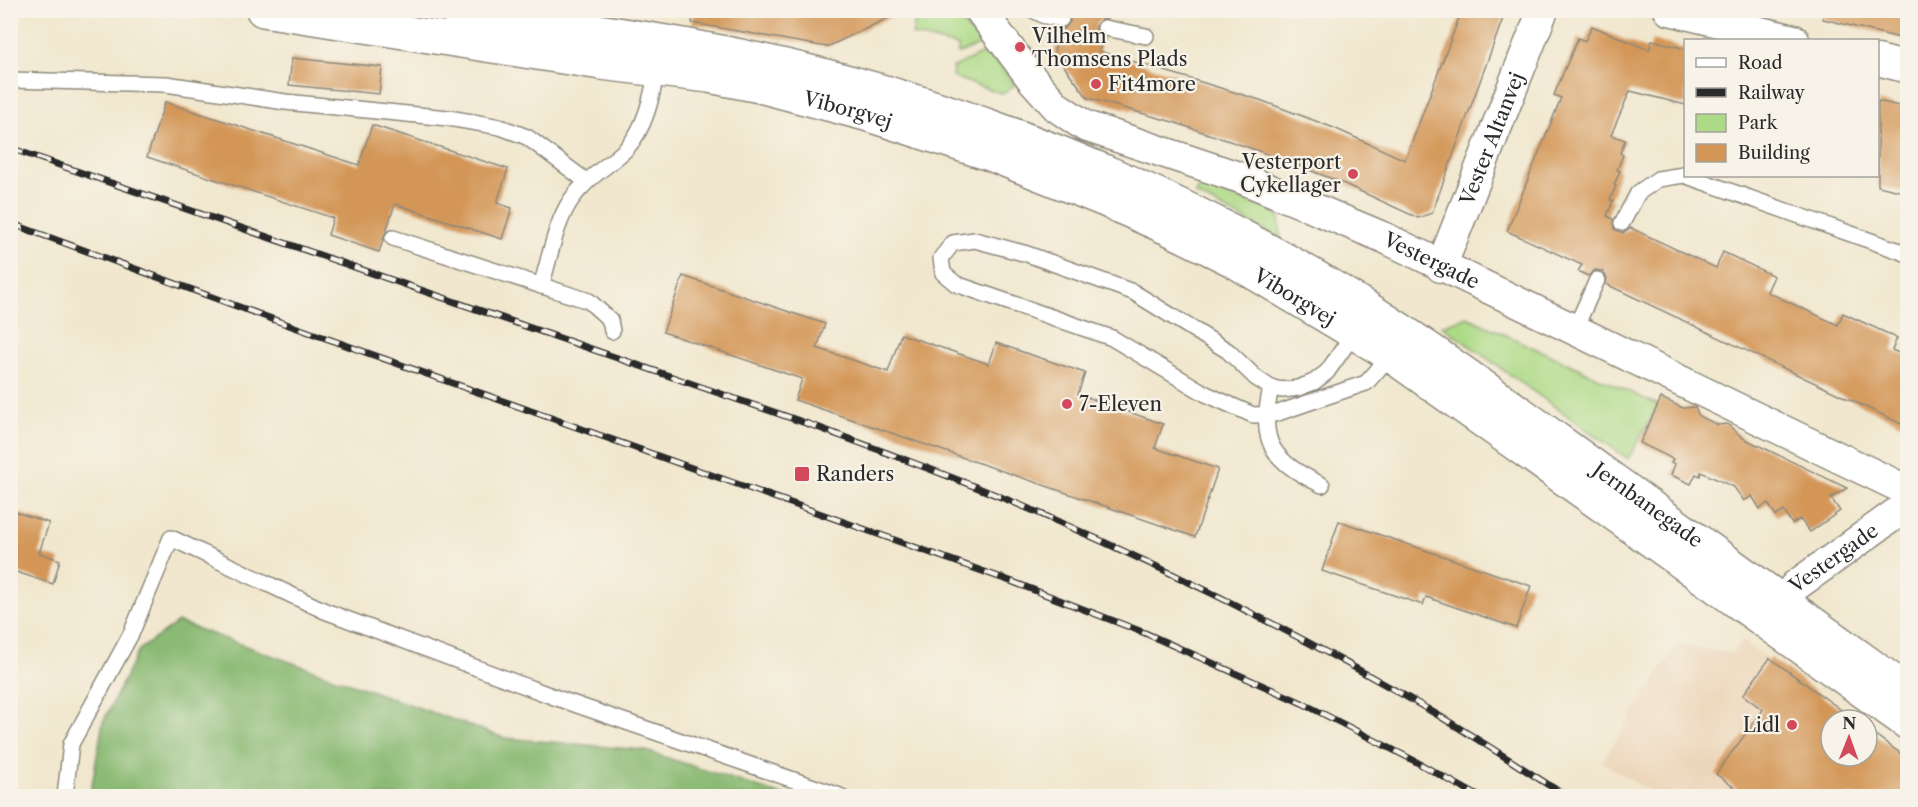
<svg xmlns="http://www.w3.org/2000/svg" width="1918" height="807" font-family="'Libre Caslon Text',serif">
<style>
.built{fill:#edd7bb}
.green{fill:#adda86;stroke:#6c8258;stroke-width:1.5}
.forest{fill:#8aba73;stroke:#5a724f;stroke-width:1.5}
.building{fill:#d39656}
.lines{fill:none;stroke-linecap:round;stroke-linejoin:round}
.lane-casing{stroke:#8e897c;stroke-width:18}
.street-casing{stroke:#8e897c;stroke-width:33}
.secondary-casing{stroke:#8e897c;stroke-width:36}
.lane{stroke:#fff;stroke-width:15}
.street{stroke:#fff;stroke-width:30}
.secondary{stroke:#fff;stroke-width:33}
.rail-casing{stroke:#2b2b2b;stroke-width:7}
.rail{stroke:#f7f3e8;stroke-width:4.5;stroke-dasharray:14;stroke-linecap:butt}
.poi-dot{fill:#d1495b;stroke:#f7f3e8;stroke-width:2}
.labels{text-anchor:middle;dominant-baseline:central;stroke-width:4.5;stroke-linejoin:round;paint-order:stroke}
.poi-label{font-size:20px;fill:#2b2b2b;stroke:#f7f3e8;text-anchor:start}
.street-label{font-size:20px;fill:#2b2b2b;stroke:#f7f3e8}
</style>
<rect width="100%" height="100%" fill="#f7f3e8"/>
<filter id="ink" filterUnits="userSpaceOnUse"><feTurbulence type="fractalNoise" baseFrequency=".0167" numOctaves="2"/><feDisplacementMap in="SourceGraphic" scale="12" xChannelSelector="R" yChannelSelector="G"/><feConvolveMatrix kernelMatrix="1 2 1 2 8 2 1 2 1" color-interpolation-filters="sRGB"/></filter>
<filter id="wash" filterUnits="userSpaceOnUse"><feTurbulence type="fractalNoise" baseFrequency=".008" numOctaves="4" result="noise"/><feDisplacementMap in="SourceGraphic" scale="24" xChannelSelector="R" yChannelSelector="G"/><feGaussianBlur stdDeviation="1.35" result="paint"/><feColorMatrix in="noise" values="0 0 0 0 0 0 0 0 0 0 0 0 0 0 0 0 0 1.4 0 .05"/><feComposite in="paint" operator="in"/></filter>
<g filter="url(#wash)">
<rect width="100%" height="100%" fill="#f1e7ce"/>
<polygon class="built" points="1743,641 1852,720 1831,720 1831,756 1867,756 1907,761 1907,796 1657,796 1602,762 1677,645 1731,653"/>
<g class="green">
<polygon points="897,10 952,11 981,44 958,54 958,46 912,35 916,16 896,13"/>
<polygon points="988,51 1015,85 1003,94 952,77 953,67"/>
<polygon points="1202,185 1268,209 1279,215 1281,239 1195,194"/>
<polygon points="1467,317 1658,405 1628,459 1442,326"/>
</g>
<polygon class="forest" points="178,622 504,738 643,750 785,796 90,796 103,722 139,650"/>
<g id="blocks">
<g class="building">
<polygon points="693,10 905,10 827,47 692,23"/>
<polygon points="1065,10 1108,10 1107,18 1101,19 1096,26 1096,32 1103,37 1099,51 1260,100 1334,128 1405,160 1462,10 1506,10 1432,213 1418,218 1338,181 1256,150 1173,122 1088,98 1054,53 1059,29 1065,28 1070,21 1070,15"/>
<polygon points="1824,10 1908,10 1908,40 1823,19"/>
<polygon points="1592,26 1649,50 1652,40 1686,49 1686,105 1630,91 1611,135 1625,140 1620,153 1623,155 1617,170 1620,171 1614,185 1616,186 1610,200 1613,201 1607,216 1613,219 1614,229 1623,233 1631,228 1716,268 1723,252 1774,276 1767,292 1838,325 1843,313 1897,338 1892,350 1908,357 1908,427 1606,284 1607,278 1602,271 1595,270 1588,276 1578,271 1582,265 1507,231 1561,98 1554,95 1578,38 1585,41"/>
<polygon points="292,58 382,67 379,94 289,85"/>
<polygon points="1878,101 1908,108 1908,193 1878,186"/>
<polygon points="165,102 359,165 372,125 508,169 497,203 512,208 502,239 395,204 379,252 328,235 333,218 147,157"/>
<polygon points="683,276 825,324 817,348 888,372 901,334 989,364 996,343 1085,373 1078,394 1163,424 1155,448 1218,469 1195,537 795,400 802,379 663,332"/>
<polygon points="1661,398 1683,408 1695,407 1699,416 1718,425 1727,424 1743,438 1847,488 1831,498 1840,511 1810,532 1800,519 1792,524 1784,511 1776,516 1768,503 1760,509 1752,496 1744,501 1734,487 1701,472 1700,476 1696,474 1691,484 1671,475 1675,464 1671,463 1673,459 1640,443"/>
<polygon points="10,510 49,523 39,553 60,560 53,584 10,570"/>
<polygon points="1339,521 1531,586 1516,628 1426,597 1423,605 1322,571"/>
<polygon points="1770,658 1855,720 1831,720 1831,756 1867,756 1867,729 1908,759 1908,796 1746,796 1716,774 1763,710 1743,695"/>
</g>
</g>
</g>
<g filter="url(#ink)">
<use href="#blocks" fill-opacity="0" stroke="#8e897c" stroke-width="1.5"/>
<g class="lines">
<g class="lane-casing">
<g id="lane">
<polyline points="1033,10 1045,16 1061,19"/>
<polyline points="1105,28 1146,36"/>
<polyline points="10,80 166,84 285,102 448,118 478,123 500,127 527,137 586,181"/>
<polyline points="1622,223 1638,193 1658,179 1684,175 1908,254"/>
<polyline points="393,238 589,301 610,320 612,331"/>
<path d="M975,240l52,14 106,38 95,59 28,27 15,10 12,2 15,-2 16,-6 13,-10 28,-40 30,-12c4,34 6,37 -19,63l-91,31 -22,1 -47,-21 -94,-56 -156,-54 -13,-11 -2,-15 12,-15z"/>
<path d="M541,286c9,-28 14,-62 30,-86 15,-22 36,-33 54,-50 21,-21 28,-57 32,-84"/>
<polyline points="1574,331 1597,280"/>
<path d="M1271,388c-13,56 2,73 51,97"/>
<polyline points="65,796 71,744 131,634 171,538 325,611 557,698 840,796"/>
</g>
</g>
<g class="street-casing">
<g id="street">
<path id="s1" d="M980,10l52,69 25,28 28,19 156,52 144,60 523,253"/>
<polyline points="1669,10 1794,40"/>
<polyline points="1878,60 1908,68"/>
<path id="s2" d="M1441,267l102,-257"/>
<path id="s3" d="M1769,623l26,-37 110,-79 3,-4"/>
</g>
</g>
<g class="secondary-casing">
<g id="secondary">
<path id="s4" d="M263,10l338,53 108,13 51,10 106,28 124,40 115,46 65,29 63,31 155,93 520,370"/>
<path id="s5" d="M456,10c86,13 173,24 259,41 136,26 271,69 398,124 94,41 188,90 274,146 74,48 144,100 215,151 102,73 203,147 306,220"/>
</g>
</g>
<use href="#lane" class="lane"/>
<use href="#street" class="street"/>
<use href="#secondary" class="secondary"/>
<g class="rail-casing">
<g id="rail">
<path d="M10,148l807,279c75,28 151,55 224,87 135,59 268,125 395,200 44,26 87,55 130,82"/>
<polyline points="10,223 272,319 1013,582 1145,633 1302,703 1411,759 1478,796"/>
</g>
</g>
<use href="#rail" class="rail"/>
</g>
</g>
<g class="poi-dot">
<circle cx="1020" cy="47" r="6"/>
<circle cx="1096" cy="84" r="6"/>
<circle cx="1353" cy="174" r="6"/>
<circle cx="1067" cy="404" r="6"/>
<rect x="794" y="466" width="16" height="16" rx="3"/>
<circle cx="1792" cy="725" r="6"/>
</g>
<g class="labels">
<g class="poi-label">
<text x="1032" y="36">Vilhelm<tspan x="1032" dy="23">Thomsens Plads</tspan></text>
<text x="1108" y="84">Fit4more</text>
<text x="1341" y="162" text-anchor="end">Vesterport<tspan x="1341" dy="23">Cykellager</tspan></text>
<text x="1079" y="404">7-Eleven</text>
<text x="816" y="474">Randers</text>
<text x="1780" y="725" text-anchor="end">Lidl</text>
</g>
<g class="street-label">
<text stroke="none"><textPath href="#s4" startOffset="594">Viborgvej</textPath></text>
<text stroke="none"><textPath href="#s2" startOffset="138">Vester Altanvej</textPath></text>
<text stroke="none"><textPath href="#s1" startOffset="530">Vestergade</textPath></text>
<text stroke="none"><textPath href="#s4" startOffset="1080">Viborgvej</textPath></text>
<text stroke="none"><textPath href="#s5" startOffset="1310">Jernbanegade</textPath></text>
<text stroke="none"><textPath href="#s3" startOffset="93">Vestergade</textPath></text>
</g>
</g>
<rect width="1918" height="807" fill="none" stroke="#f7f3e8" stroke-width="36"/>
<rect x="1684" y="39" width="195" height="138" fill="#f7f3e8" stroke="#a5a39c" stroke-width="1.5"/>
<rect x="1696" y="58" width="30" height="9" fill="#ffffff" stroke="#a5a39c" stroke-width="1.5"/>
<text x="1738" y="69" font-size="18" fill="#2b2b2b">Road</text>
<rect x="1696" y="88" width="30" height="9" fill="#2b2b2b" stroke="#a5a39c" stroke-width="1.5"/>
<text x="1738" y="99" font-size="18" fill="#2b2b2b">Railway</text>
<rect x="1696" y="114" width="30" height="18" fill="#adda86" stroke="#a5a39c" stroke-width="1.5"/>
<text x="1738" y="129" font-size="18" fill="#2b2b2b">Park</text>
<rect x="1696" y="144" width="30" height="18" fill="#d39656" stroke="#a5a39c" stroke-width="1.5"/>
<text x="1738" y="159" font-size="18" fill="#2b2b2b">Building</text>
<g transform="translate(1849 738) rotate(1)"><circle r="28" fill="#f7f3e8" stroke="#a5a39c" stroke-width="1.5"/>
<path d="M0-4.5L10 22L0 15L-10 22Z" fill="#d1495b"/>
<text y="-9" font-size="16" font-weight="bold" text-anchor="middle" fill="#2b2b2b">N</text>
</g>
</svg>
